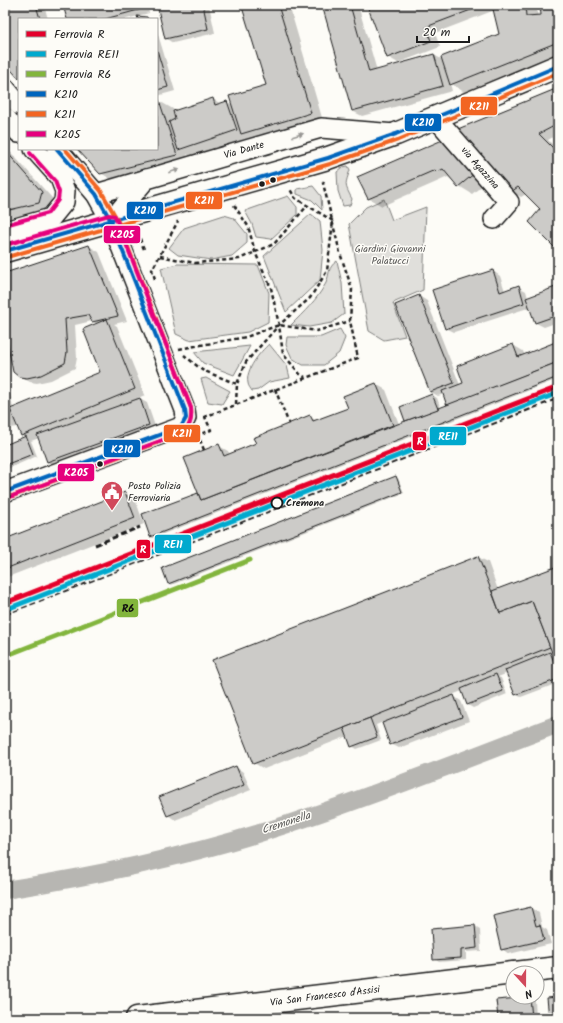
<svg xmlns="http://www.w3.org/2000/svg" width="563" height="1023" font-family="Kalam,sans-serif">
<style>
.green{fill:#e0dfdb;stroke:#7e7e7c}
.shadow{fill:#0003}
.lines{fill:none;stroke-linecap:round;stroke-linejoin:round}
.canal{stroke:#b7b6b2;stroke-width:18}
.building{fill:#cccbc8;stroke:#1c1c1c}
.street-casing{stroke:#1c1c1c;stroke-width:22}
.secondary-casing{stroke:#1c1c1c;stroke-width:25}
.path{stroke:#1c1c1c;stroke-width:2.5;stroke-dasharray:4 3;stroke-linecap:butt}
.street{stroke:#fdfcf7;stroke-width:19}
.secondary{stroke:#fdfcf7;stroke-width:22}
.rail{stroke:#1c1c1c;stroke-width:3;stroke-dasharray:6 3;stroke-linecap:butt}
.bus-1-casing{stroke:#fdfcf7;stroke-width:7}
.bus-2-casing{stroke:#fdfcf7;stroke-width:7}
.bus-3-casing{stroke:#fdfcf7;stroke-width:7}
.bus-1{stroke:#0065bd;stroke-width:4}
.bus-2{stroke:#f26522;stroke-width:4}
.bus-3{stroke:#e5007d;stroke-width:4}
.rail-1-casing{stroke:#fdfcf7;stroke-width:8}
.rail-2-casing{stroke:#fdfcf7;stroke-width:8}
.rail-3-casing{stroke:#fdfcf7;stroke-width:8}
.rail-1{stroke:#e4002b;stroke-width:5}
.rail-2{stroke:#00a9ce;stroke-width:5}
.rail-3{stroke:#82b53c;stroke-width:5}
.oneway{fill:#989794}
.bus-dot{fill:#1c1c1c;stroke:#fdfcf7;stroke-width:1.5}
.stop-dot{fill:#fdfcf7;stroke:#1c1c1c;stroke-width:2}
.labels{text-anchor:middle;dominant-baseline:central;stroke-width:3;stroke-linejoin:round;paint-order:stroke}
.street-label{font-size:10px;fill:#1c1c1c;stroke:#fdfcf7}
.park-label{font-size:10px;fill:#575655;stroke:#fdfcf7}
.poi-label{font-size:10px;fill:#1c1c1c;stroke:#fdfcf7;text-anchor:start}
.stop-label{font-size:10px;font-weight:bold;fill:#1c1c1c;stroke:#fdfcf7;text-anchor:start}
.water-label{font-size:11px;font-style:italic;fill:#5a5a58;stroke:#fdfcf7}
.line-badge{stroke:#fdfcf7;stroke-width:1.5}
.badge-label{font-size:11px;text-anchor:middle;font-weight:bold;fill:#fff}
.pale-badge-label{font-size:11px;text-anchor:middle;font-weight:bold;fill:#111}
</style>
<rect width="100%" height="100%" fill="#fdfcf7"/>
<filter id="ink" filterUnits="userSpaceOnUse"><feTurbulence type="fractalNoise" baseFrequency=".025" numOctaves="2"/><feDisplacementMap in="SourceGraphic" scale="8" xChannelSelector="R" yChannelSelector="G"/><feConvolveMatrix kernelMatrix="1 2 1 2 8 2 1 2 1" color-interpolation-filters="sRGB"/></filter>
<g filter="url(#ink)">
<g class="green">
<path d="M348,166l2,4c-5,15 -6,14 2,29l-2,6 -7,1 -5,-15 -1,-19 6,-5z"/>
<polygon points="313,186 321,196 322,210 312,200 297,194 297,189"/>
<polygon points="288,196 297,207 297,215 271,239 256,237 252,224 245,211"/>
<polygon points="384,199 392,220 426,207 423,290 393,303 405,336 384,340 369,331 349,224 366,207"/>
<polygon points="311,214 320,221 323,250 320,280 286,312 264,256"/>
<polygon points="224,215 234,218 247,234 247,243 232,256 211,260 178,255 169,248 184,228"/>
<path d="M337,261l5,22 2,31 -12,9 -23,4 -18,-2c13,-13 26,-25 35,-42 4,-9 1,-15 11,-22z"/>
<polygon points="177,264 258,265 269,293 268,322 248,332 189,340 176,334 161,268"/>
<polygon points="340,329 345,338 339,353 324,365 303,365 292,358 286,345 287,337 321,337"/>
<path d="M269,344l18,22 3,12 -21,4 -11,8 -6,1c-1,-2 -4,-5 -4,-8 -3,-13 12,-31 21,-39z"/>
<polygon points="250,346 234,375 203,363 194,352"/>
<polygon points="206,378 230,391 222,404 208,402 201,379"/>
</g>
<g class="shadow">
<polygon points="13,5 44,5 48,19 19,19 19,78 5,61 5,7"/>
<polygon points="64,5 147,5 149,13 127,19 68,19"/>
<polygon points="158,5 209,5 215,33 173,43 165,38"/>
<polygon points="228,5 242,5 233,8"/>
<polygon points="254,5 289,5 323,121 255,142 249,138 192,157 187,154 190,163 114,181 101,173 79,149 157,149 157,102 159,101 173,109 174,112 213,99 221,104 227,102 233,105 267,86"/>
<polygon points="323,5 358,5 377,71 434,55 443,60 501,34 495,10 435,33 440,47 398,63 388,57 368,5 491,5 492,7 494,7 493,5 536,5 538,16 542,16 541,5 558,5 558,55 464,92 450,83 452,91 362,116 352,111"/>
<polygon points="157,31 175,91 157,96"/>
<polygon points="558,89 558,134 548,140 558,150 558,249 542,209 526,194 521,197 511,191"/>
<polygon points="446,139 488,181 472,194 459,186 448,177 382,206 368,198"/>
<polygon points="5,146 52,198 49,208 5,219"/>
<polygon points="89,246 99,252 127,321 114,324 117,326 145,395 138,398 147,403 156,429 55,466 47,462 39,438 31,441 37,456 5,470 5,446 26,437 22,435 14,417 16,427 5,429 5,360 13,409 101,373 97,324 92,321 75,325 77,358 75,368 51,380 37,383 30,382 19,376 5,325 5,274"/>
<polygon points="493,271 500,276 505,291 519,287 526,291 528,298 558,287 558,322 544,327 536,323 531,307 454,332 446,328"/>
<polygon points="419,296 427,301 460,385 464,383 513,345 523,351 525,356 558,342 558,379 153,538 151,537 143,514 199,494 219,446 228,451 230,455 257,444 310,417 317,421 349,408 376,384 386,390 399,424 408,422 406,421 401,407 432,395 437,398 441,409 448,406 444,394 438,396 431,392 397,305"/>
<polygon points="395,477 398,478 404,493 171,585 169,583"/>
<polygon points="125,493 135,499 144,524 5,578 5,540"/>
<polygon points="478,557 488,562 498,590 558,567 558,656 555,654 558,663 558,683 521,697 516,695 508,673 498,677 501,678 507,694 473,708 468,705 462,691 452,695 461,701 469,721 399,748 391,744 383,722 376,725 381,740 357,749 352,746 348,736 264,769 254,763"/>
<polygon points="236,767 243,772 251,790 175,820 168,815"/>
<polygon points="531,908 539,913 542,927 547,930 551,944 509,954 502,949"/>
<polygon points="475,926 480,929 481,951 466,952 466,960 439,962 434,959"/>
<polygon points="530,998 535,1001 536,1018 499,1018"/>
</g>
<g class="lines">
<path class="canal" d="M5,890c97,-15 193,-36 286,-67 90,-30 178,-65 267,-99"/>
</g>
<g class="building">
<polygon points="10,5 36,5 40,19 19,19 19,79 5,63 5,6"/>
<polygon points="63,5 141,5 142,9 105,19 67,19"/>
<polygon points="157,5 203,5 208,29 165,39"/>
<polygon points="250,5 278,5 311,113 241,134 229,96 266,85 242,7"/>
<polygon points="322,5 350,5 369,72 434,54 443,86 352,111"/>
<polygon points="367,5 418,6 484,5 426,27 431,41 387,58"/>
<polygon points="492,5 525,5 526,16 541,15 540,5 558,5 558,42 450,85 441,57 499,34"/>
<polygon points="137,16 147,17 148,19 138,19"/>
<polygon points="157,50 168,87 157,90"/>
<polygon points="558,88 558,124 539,134 558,153 558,251 529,222 540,209 518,187 511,192 453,131"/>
<polygon points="213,98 215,105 227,101 237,130 178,150 169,122 175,119 173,111"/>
<polygon points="159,100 177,155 100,174 77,149 157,149 157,101"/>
<polygon points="447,138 475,173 458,187 443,169 437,172 435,170 368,199 357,177"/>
<polygon points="5,150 42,192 39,203 5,211"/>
<polygon points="89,245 118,316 92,322 88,315 65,319 67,352 65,363 41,375 27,378 19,377 13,372 5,330 5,273"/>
<polygon points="493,270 500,292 519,285 524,303 445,329 432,290"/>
<polygon points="558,286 558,315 535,323 526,298"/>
<polygon points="419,295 454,383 430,392 395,305"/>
<polygon points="107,319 135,389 21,436 10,409 100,372 83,329"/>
<polygon points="558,341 558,362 447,406 442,391 463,383 457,366 513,344 518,357"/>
<polygon points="558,362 558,377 150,537 142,514 198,493 201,500"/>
<polygon points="376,383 393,425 201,500 184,458 219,444 224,456 256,443 253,438 310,415 313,421 348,408 343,396"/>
<polygon points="432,394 438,409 405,421 400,407"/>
<polygon points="140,398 149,425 47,462 37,435"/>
<polygon points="26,436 33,454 5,465 5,445"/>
<polygon points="396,476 402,492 168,584 162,568"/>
<polygon points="125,492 135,518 5,569 5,539"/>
<polygon points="478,556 500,613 532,601 550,647 253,764 212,660"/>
<polygon points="558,566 558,653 553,655 532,601 500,613 492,591"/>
<polygon points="550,652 558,672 558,679 515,695 505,670"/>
<polygon points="496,674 503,691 467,705 461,689"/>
<polygon points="454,695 462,717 390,745 382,723"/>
<polygon points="370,718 377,737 351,747 344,728"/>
<polygon points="236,766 244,785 167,816 159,797"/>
<polygon points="531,907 536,926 540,925 544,940 501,950 493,916"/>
<polygon points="475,925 477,948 461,950 461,958 433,960 431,929"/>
<polygon points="530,997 532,1018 498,1018 496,1000"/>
<polygon points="558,997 558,1018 549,1018 547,998"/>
</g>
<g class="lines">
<g class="street-casing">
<g id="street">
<polyline points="5,88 19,105"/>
<polyline points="5,117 19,133"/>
<polyline points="436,118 509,202 494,219"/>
<polyline points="96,194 321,128 395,134"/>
<polyline points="111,221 146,179"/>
<polyline points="5,231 51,218 64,202 65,191 60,178 34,149"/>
<polyline points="5,492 181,427 186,418 185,410 111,221 96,194 57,149"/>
</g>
</g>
<g class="secondary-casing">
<g id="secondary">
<polyline points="5,251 328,158 396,134 558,66"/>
<polyline points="515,973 558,968"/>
<polyline points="137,1018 513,973"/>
</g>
</g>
<g class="path">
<polyline points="234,205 248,226 255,252 271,288 279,325 283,354 300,374 305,377"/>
<polyline points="138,232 141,242 144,249"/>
<polyline points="160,256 195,263 239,259 274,244 307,206"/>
<polyline points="155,279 152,270 178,221"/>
<polyline points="179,349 246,337 279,325 317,331 350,321"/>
<polyline points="184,355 202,370 237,384"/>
<polyline points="275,389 289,424"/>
<polyline points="236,404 237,384 246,362 279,325 310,298 327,271 333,221 295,198 290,189"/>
<polyline points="204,417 358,358 350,321 352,289 340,253 323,183 325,179"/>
<polyline points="204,450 198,435 211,430 205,417"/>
</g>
<use href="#street" class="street"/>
<use href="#secondary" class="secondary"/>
<g class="rail">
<polyline points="95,545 140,527"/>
<polyline points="5,614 558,398"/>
</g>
<g class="bus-1-casing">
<g id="bus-1">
<polyline points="5,251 328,158 396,134 558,66"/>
<polyline points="5,492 181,427 186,418 185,410 111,221 96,194 57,149"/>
</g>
</g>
<g class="bus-2-casing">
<g id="bus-2">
<polyline points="7,257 330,164 398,140 558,73"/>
<path d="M7,498l176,-65c8,-7 9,-16 8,-25l-74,-189 -16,-28 -36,-42"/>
</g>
</g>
<g class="bus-3-casing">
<g id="bus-3">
<polyline points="5,225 48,213 58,200 59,192 55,181 30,153"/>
<path d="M5,245l104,-30 6,1 76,192c1,10 0,17 -7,24l-177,66"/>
</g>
</g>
<use href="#bus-1" class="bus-1"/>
<use href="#bus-2" class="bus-2"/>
<use href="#bus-3" class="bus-3"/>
<g class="rail-1-casing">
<polyline id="rail-1" points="5,603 558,387"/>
</g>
<g class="rail-2-casing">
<polyline id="rail-2" points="7,609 558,393"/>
</g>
<g class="rail-3-casing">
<polyline id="rail-3" points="5,656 250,560"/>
</g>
<use href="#rail-1" class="rail-1"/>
<use href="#rail-2" class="rail-2"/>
<use href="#rail-3" class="rail-3"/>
</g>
<defs><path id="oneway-solid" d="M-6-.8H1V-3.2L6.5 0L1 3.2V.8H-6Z"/></defs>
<g class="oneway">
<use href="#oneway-solid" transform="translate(298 135) rotate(-16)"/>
<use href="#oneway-solid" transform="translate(174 171) rotate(-16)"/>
</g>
</g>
<defs>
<g id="civic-pin" transform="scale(1.15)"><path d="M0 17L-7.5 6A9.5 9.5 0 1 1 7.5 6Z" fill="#d1495b" stroke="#fdfcf7"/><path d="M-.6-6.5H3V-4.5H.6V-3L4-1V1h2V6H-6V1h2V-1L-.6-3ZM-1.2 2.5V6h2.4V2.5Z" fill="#fff"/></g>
</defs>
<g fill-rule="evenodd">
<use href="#civic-pin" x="112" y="492"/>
</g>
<g class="bus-dot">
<circle cx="273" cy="180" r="3.5"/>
<circle cx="262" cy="184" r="3.5"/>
<circle cx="100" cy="464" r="3.5"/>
</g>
<circle class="stop-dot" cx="277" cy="503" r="5.5"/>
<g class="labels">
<g class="street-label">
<text transform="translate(244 150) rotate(-16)">Via Dante</text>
<text transform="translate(480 168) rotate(49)">via Agazzina</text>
<text transform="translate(325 996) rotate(-7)">Via San Francesco d'Assisi</text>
</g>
<g class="park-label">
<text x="390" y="249">Giardini Giovanni<tspan x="390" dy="12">Palatucci</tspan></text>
</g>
<g class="poi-label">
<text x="128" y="486">Posto Polizia<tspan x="128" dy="12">Ferroviaria</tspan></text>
</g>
<g class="stop-label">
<text x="286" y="503">Cremona</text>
</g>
<g class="water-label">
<text transform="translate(286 823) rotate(-18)">Cremonella</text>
</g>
</g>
<g class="line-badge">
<rect x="460" y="96" width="38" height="20" rx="4" fill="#f26522"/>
<rect x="404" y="113" width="38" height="19" rx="4" fill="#0065bd"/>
<rect x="185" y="191" width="38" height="19" rx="4" fill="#f26522"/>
<rect x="126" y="201" width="38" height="19" rx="4" fill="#0065bd"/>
<rect x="103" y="225" width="38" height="19" rx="4" fill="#e5007d"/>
<rect x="163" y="424" width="38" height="19" rx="4" fill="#f26522"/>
<rect x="429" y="426" width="38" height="20" rx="4" fill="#00a9ce"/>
<rect x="412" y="431" width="15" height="20" rx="4" fill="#e4002b"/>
<rect x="103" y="439" width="38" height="19" rx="4" fill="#0065bd"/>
<rect x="57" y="463" width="38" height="19" rx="4" fill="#e5007d"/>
<rect x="154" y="534" width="38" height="20" rx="4" fill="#00a9ce"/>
<rect x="136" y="539" width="15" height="20" rx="4" fill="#e4002b"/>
<rect x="116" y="598" width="23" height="20" rx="4" fill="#82b53c"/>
</g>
<g class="badge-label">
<text x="479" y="110">K211</text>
<text x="423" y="126">K210</text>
<text x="204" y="204">K211</text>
<text x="145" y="214">K210</text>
<text x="122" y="238">K205</text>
<text x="182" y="437">K211</text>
<text x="448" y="440">RE11</text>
<text x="420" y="445">R</text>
<text x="122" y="453">K210</text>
<text x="76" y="476">K205</text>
<text x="173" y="548">RE11</text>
<text x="143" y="553">R</text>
</g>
<g class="pale-badge-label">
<text x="128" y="612">R6</text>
</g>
<rect width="563" height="1023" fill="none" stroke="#fdfcf7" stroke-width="20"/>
<rect x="10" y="10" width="543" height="1003" fill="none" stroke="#1c1c1c" stroke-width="1.5" filter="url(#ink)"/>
<rect x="18" y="18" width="140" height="132" fill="#fdfcf7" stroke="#a3a29f"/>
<rect x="26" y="31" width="20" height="6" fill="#e4002b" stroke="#a3a29f"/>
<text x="54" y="38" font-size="12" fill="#1c1c1c">Ferrovia R</text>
<rect x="26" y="51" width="20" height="6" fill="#00a9ce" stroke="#a3a29f"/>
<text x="54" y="58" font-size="12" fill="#1c1c1c">Ferrovia RE11</text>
<rect x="26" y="71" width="20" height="6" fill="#82b53c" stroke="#a3a29f"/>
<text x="54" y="78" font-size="12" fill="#1c1c1c">Ferrovia R6</text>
<rect x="26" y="91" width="20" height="6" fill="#0065bd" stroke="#a3a29f"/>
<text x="54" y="98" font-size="12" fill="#1c1c1c">K210</text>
<rect x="26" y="111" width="20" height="6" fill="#f26522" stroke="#a3a29f"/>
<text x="54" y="118" font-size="12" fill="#1c1c1c">K211</text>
<rect x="26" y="131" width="20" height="6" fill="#e5007d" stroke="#a3a29f"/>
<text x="54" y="138" font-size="12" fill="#1c1c1c">K205</text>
<g transform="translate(525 985) rotate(159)"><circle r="19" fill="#fdfcf7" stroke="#a3a29f"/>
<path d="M0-3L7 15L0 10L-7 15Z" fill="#d1495b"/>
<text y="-6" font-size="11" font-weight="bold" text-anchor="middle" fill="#1c1c1c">N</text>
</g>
<path d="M417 36v6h52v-6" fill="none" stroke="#1c1c1c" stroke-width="2"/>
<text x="423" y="36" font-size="12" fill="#1c1c1c" stroke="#fdfcf7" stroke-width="3" paint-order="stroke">20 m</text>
</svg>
